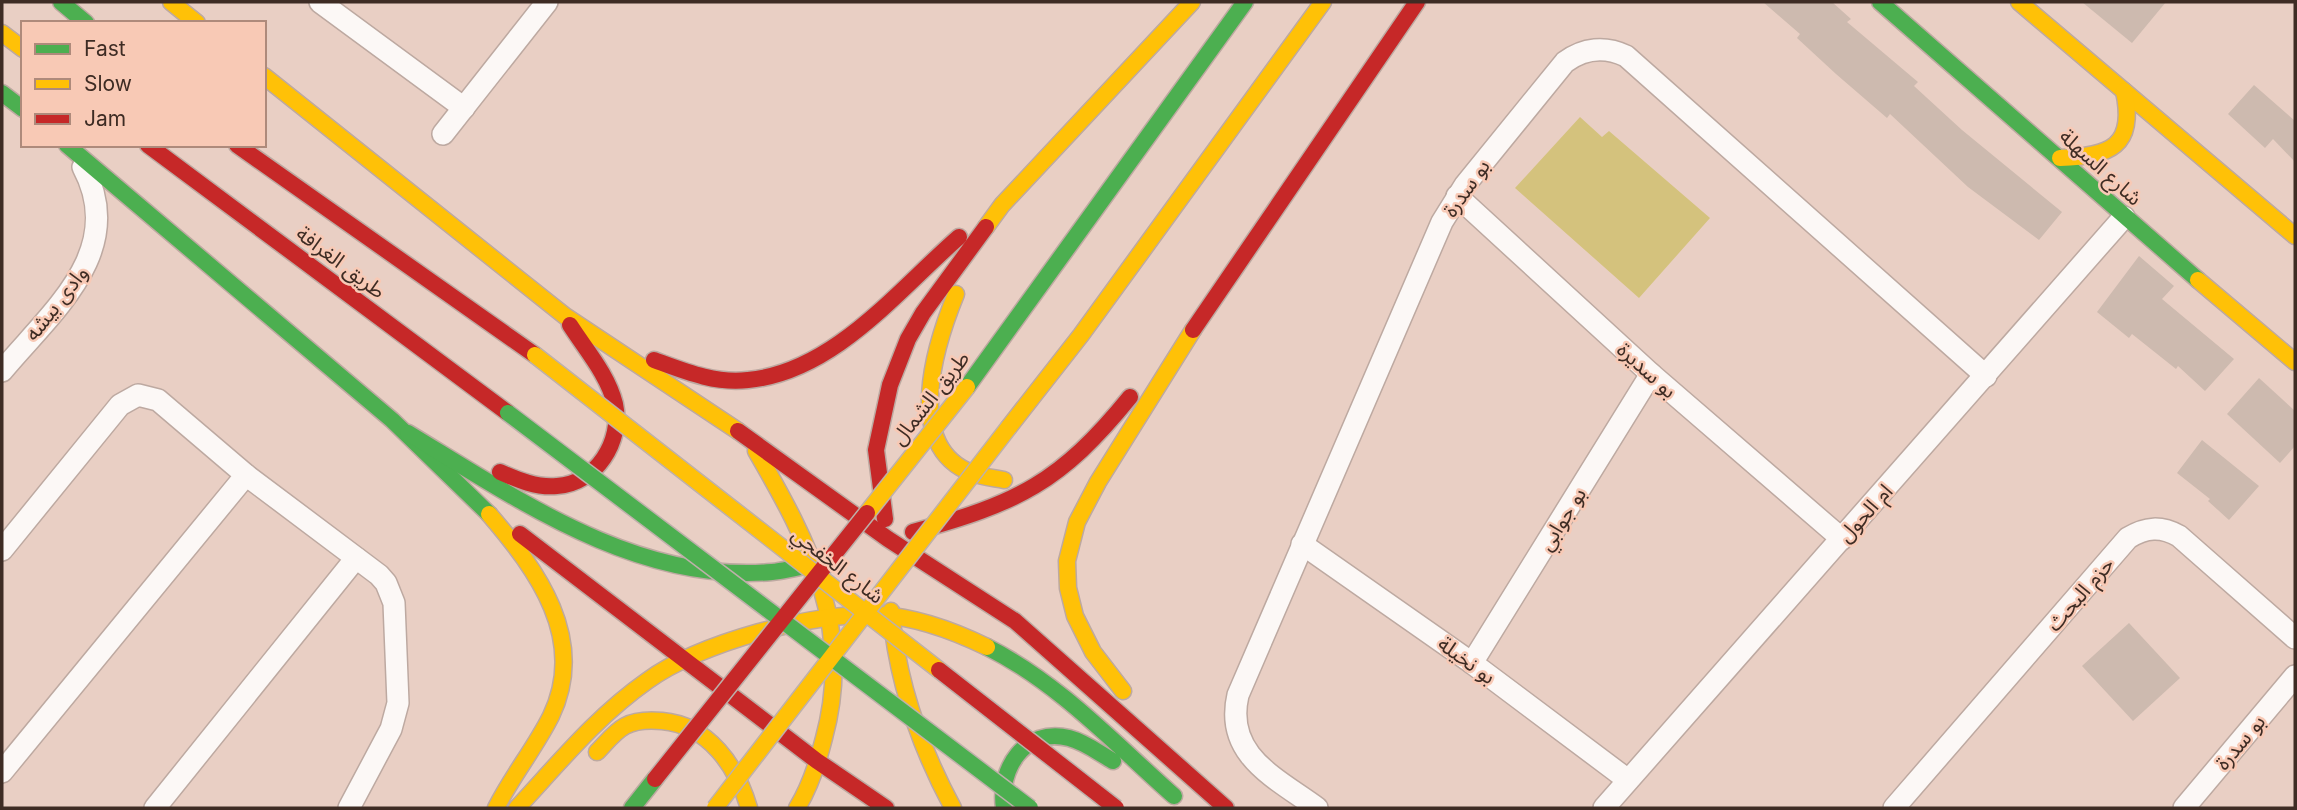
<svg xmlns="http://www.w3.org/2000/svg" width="2297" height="810" font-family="Inter,'Noto Sans Arabic',sans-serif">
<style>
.green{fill:#d4c27d}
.building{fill:#cdbaaf}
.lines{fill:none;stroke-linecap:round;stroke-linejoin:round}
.street-casing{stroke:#bda9a1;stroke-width:24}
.fast-casing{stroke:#bda9a1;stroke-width:19}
.slow-casing{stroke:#bda9a1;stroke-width:19}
.jam-casing{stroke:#bda9a1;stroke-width:19}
.street{stroke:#fcf8f6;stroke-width:21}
.fast{stroke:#4caf50;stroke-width:16}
.slow{stroke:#ffc107;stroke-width:16}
.jam{stroke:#c62828;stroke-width:16}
.fast-bridge-casing{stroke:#beb0aa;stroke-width:19;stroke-linecap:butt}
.slow-bridge-casing{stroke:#beb0aa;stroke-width:19;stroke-linecap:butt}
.jam-bridge-casing{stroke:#beb0aa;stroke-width:19;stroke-linecap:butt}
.fast-bridge{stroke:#4caf50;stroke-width:16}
.slow-bridge{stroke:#ffc107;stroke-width:16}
.jam-bridge{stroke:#c62828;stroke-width:16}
.labels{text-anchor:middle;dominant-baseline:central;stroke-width:5;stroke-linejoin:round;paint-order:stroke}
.street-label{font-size:21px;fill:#3e2c24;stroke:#f8c9b5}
</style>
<rect width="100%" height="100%" fill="#e9cfc4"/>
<polygon class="green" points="1580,117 1602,137 1609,131 1710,218 1639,298 1515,188"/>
<g class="building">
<polygon points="1763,2 1832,2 1851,19 1847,22 1918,82 1914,86 1962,130 2062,212 2039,240 1968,187 1890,114 1887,118 1836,74 1797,38 1800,34"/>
<polygon points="2082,2 2166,2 2132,43"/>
<polygon points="2254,85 2295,121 2295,162 2273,139 2265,148 2228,114"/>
<polygon points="2139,256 2174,286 2162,299 2234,359 2205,391 2178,366 2176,369 2132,334 2129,338 2097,312"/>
<polygon points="2259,378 2295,411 2295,446 2280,463 2227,414"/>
<polygon points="2202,440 2259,486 2229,520 2208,501 2210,499 2177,473"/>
<polygon points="2129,623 2180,678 2133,721 2082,666"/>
</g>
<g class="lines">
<g class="street-casing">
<g id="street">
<polyline points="320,2 464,108"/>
<polyline points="443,134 547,2"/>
<polyline points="1457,196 1651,374 1842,539"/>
<path d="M2,371c50,-60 126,-120 81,-204"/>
<polyline points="1302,544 1472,663 1628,780"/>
<polyline points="2,550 120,405 138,395 158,400 246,475 379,575 386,583 394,603 398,703 391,729 349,808"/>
<polyline points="1472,663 1651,374"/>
<polyline points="2,772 246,475"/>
<polyline points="155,808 356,558"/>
<path d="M1317,808c-41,-30 -93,-53 -79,-113l204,-473 23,-37 100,-123c19,-14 40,-16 61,-6l360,320"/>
<polyline points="1604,808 2124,217"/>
<path d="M1894,808l234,-270c18,-11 33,-12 51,-2l116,102"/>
<polyline points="2184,808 2295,676"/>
</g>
</g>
<g class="fast-casing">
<g id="fast">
<polyline points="61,2 86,23"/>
<polyline points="1880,2 2198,280"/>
<polyline points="2,93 23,109"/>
<polyline points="67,145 392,420 489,514"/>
<polyline points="967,387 1245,2"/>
<path d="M408,433c109,66 230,151 364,139 19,-2 39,-8 58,-12"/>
<path d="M987,647c72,36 127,96 187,149"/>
<polyline points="632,808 655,779"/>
<path d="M1004,808c-6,-39 21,-81 65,-70 16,4 30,15 44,23"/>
</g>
</g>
<g class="slow-casing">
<g id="slow">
<polyline points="171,2 197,23"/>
<polyline points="2019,2 2295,236"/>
<polyline points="2,33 23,49"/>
<polyline points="264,76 565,316 738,431"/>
<path d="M2060,158c50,-2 76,-11 64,-67"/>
<polyline points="986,227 1002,205 1192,2"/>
<polyline points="2198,280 2295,362"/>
<path d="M956,294c-20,49 -54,153 16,179 10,4 22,5 32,7"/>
<polyline points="1009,427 1081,335 1323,2"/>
<path d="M756,451c54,93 98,178 68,287 -6,24 -14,49 -27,70"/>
<path d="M489,514c48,56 99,125 62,202 -16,32 -39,60 -55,92"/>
<path d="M891,611c6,71 28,134 62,197"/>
<polyline points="1123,691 1093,652 1075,616 1068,588 1067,561 1077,522 1098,482 1193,330"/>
<path d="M597,752c9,-9 17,-20 28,-26 11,-6 26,-6 37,-5 47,4 75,46 87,87"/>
<path d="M517,808c41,-44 80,-92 130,-127 52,-38 168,-70 233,-66 37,2 74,16 107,32"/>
</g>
</g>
<g class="jam-casing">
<g id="jam">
<polyline points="148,145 508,413"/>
<polyline points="237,145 535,355"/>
<polyline points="1193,330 1417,2"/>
<path d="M654,360c30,11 61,24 94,20 86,-8 150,-90 211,-143"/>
<polyline points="738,431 888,539 1015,621 1226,808"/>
<path d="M500,472c18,8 37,16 57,14 39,-2 66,-45 58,-82 -7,-29 -29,-54 -45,-79"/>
<polyline points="885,519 876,450 890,385 908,339 923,313 986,227"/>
<path d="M913,532c105,-29 147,-49 217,-135"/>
<polyline points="520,534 817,761 886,808"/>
</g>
</g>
<use href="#street" class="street"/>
<use href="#fast" class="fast"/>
<use href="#slow" class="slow"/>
<use href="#jam" class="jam"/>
<g class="fast-bridge-casing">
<polyline id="fast-bridge" points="508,413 1030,808"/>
</g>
<g class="slow-bridge-casing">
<g id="slow-bridge">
<polyline points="535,355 939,670"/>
<polyline points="867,513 967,387"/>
<polyline points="715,808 1009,427"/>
</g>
</g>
<g class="jam-bridge-casing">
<g id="jam-bridge">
<polyline points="939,670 1116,808"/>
<polyline points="655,779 867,513"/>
</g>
</g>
<use href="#fast-bridge" class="fast-bridge"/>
<use href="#slow-bridge" class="slow-bridge"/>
<use href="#jam-bridge" class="jam-bridge"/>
</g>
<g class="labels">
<g class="street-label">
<text transform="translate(2101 167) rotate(42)">شارع السهلة</text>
<text transform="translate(1466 188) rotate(-55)">بو سدرة</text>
<text transform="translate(341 262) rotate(37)">طريق الغرافة</text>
<text transform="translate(56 303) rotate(-52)">وادى بيشه</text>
<text transform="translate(1647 370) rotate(42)">بو سديرة</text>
<text transform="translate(930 398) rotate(-52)">طريق الشمال</text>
<text transform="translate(1865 513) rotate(-48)">ام الحول</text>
<text transform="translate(1562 519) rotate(-58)">بو جوابي</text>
<text transform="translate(838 565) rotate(38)">شارع الخفجي</text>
<text transform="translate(2080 594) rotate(-49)">حزم البحث</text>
<text transform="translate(1467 660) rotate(36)">بو نخيلة</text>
<text transform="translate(2240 742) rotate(-50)">بو سدرة</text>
</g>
</g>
<rect width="2297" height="810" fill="none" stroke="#3e2c24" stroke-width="7"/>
<rect x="21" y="21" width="245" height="126" fill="#f8c9b5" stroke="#ae8a7b" stroke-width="2"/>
<rect x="35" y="44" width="35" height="10" fill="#4caf50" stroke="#ae8a7b" stroke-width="2"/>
<text x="84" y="56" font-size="21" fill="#3e2c24">Fast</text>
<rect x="35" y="79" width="35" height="10" fill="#ffc107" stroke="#ae8a7b" stroke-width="2"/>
<text x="84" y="91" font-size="21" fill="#3e2c24">Slow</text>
<rect x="35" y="114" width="35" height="10" fill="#c62828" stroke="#ae8a7b" stroke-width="2"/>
<text x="84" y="126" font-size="21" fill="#3e2c24">Jam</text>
</svg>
